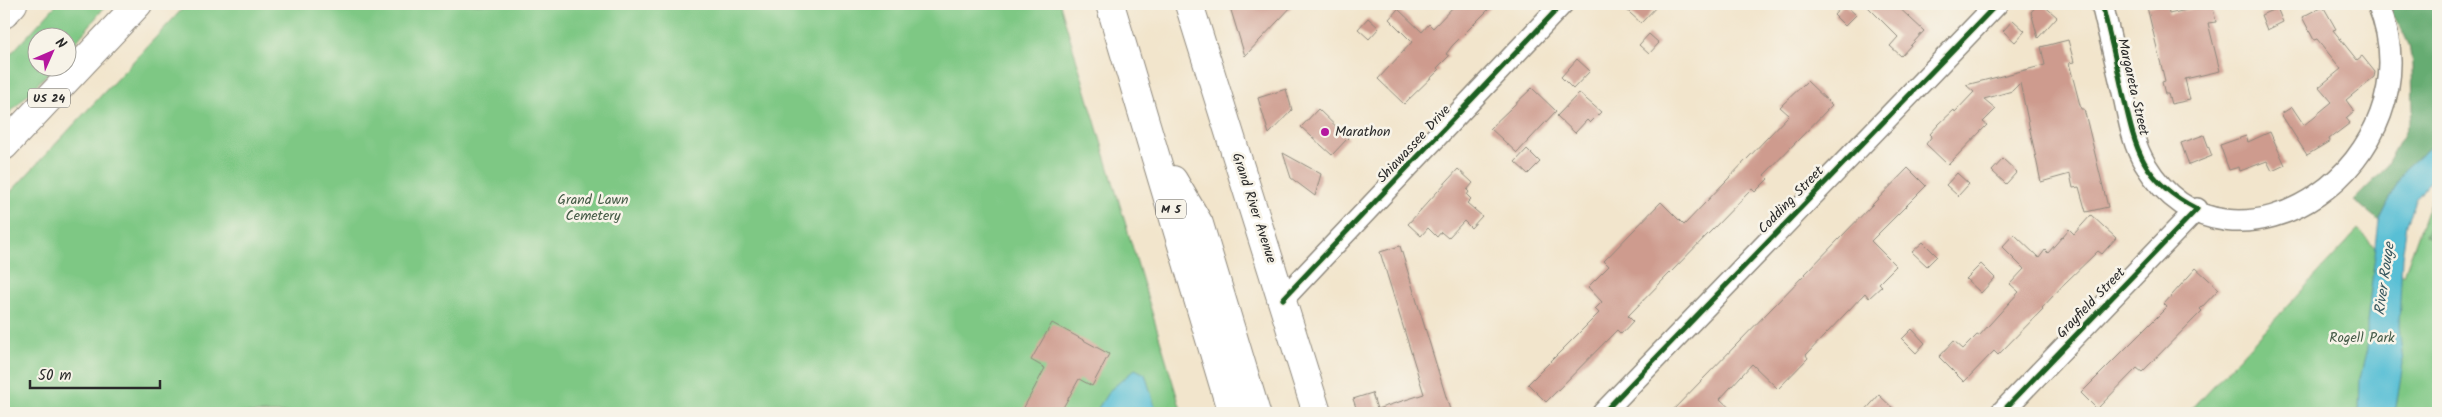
<svg xmlns="http://www.w3.org/2000/svg" width="2442" height="417" font-family="Kalam,sans-serif">
<style>
.green{fill:#7ec884;stroke:#547a58}
.forest{fill:#66ac72;stroke:#486c4e}
.water{fill:#58bfd5;stroke:#427580}
.building{fill:#ce9b8e}
.lines{fill:none;stroke-linecap:round;stroke-linejoin:round}
.minor-casing{stroke:#8e887c;stroke-width:24}
.major-casing{stroke:#8e887c;stroke-width:30}
.minor{stroke:#fff;stroke-width:21}
.major{stroke:#fff;stroke-width:28}
.cycleway-casing{stroke:#f7f3e8;stroke-width:8}
.cycleway{stroke:#1b5e20;stroke-width:5}
.poi-dot{fill:#b5179e;stroke:#f7f3e8;stroke-width:2}
.labels{text-anchor:middle;dominant-baseline:central;stroke-width:5;stroke-linejoin:round;paint-order:stroke}
.shield{fill:#f7f3e8;stroke:#686764;stroke-width:1}
.shield-label{font-size:12px;font-weight:bold;fill:#2b2b2b}
.street-label{font-size:14px;fill:#2b2b2b;stroke:#f7f3e8}
.poi-label{font-size:14px;fill:#2b2b2b;stroke:#f7f3e8;text-anchor:start}
.park-label{font-size:14px;fill:#445a46;stroke:#f7f3e8}
.water-label{font-size:15px;font-style:italic;fill:#38575e;stroke:#f7f3e8}
</style>
<rect width="100%" height="100%" fill="#f7f3e8"/>
<filter id="ink" filterUnits="userSpaceOnUse"><feTurbulence type="fractalNoise" baseFrequency=".02" numOctaves="2"/><feDisplacementMap in="SourceGraphic" scale="10" xChannelSelector="R" yChannelSelector="G"/><feConvolveMatrix kernelMatrix="1 2 1 2 8 2 1 2 1" color-interpolation-filters="sRGB"/></filter>
<filter id="wash" filterUnits="userSpaceOnUse"><feTurbulence type="fractalNoise" baseFrequency=".0096" numOctaves="4" result="noise"/><feDisplacementMap in="SourceGraphic" scale="20" xChannelSelector="R" yChannelSelector="G"/><feGaussianBlur stdDeviation="1.12" result="paint"/><feColorMatrix in="noise" values="0 0 0 0 0 0 0 0 0 0 0 0 0 0 0 0 0 1.4 0 .05"/><feComposite in="paint" operator="in"/></filter>
<g filter="url(#wash)">
<rect width="100%" height="100%" fill="#f2e5cc"/>
<g class="green">
<polygon points="57,4 107,4 68,52 68,38 38,38 38,68 53,68 4,119 4,61"/>
<polygon points="187,4 1060,4 1182,413 4,413 4,199"/>
<polygon points="2438,189 2438,413 2188,413 2358,230 2404,275 2433,194"/>
</g>
<g class="forest">
<polygon points="2396,4 2438,4 2438,140 2404,170 2379,221 2354,200 2382,172 2403,136 2413,110 2412,65 2409,45 2401,28 2388,10"/>
<polygon points="2438,213 2438,243 2425,235"/>
</g>
<g class="water">
<polygon points="2438,140 2438,170 2417,198 2407,223 2402,257 2399,325 2403,363 2395,413 2359,413 2360,378 2367,349 2367,322 2379,221 2404,170"/>
<polygon points="1135,369 1145,374 1157,413 1095,413 1109,391"/>
</g>
<g id="blocks">
<g class="building">
<polygon points="1229,4 1294,4 1245,56"/>
<polygon points="1456,4 1494,4 1452,46 1446,54 1449,56 1437,68 1439,70 1404,104 1378,79 1412,42 1389,19 1398,9 1422,32 1429,24 1433,28"/>
<polygon points="1620,4 1659,4 1641,23"/>
<polygon points="1844,4 1856,15 1845,26 1834,15"/>
<polygon points="1865,4 1895,4 1924,31 1901,56 1890,46 1898,37"/>
<polygon points="2038,4 2042,4 2057,17 2038,38 2031,12"/>
<polygon points="2160,4 2167,4 2169,14 2212,4 2216,22 2208,23 2220,71 2185,79 2190,100 2171,104 2168,94 2165,94 2162,82 2165,81 2147,7"/>
<polygon points="2323,6 2336,29 2333,30 2357,60 2362,56 2375,72 2374,77 2346,100 2354,111 2346,118 2350,123 2329,139 2330,141 2307,155 2281,114 2292,107 2304,125 2332,102 2319,87 2341,69 2317,39 2314,40 2302,17"/>
<polygon points="2277,8 2283,22 2267,30 2261,15"/>
<polygon points="1368,18 1379,28 1369,39 1358,29"/>
<polygon points="2013,20 2025,31 2015,42 2003,31"/>
<polygon points="1649,34 1659,43 1649,54 1639,45"/>
<polygon points="2068,40 2074,62 2069,63 2081,109 2084,109 2108,207 2086,212 2079,187 2073,188 2070,174 2041,182 2020,83 2012,91 1984,99 1996,109 1983,122 1987,125 1948,165 1926,144 1932,136 1930,134 1939,124 1954,110 1955,112 1974,92 1966,85 2045,65 2041,47"/>
<polygon points="1577,59 1590,71 1573,89 1561,77"/>
<polygon points="1807,81 1832,105 1764,175 1768,179 1755,192 1752,189 1628,316 1633,321 1621,334 1617,330 1546,402 1528,384 1599,313 1595,309 1602,302 1588,287 1609,266 1604,261 1661,202 1684,225 1789,115 1780,107"/>
<polygon points="1532,88 1556,111 1517,153 1490,128"/>
<polygon points="1286,89 1292,110 1269,134 1258,98"/>
<polygon points="1579,93 1601,112 1590,123 1587,120 1575,133 1557,116"/>
<polygon points="1318,109 1348,138 1332,155 1301,127"/>
<polygon points="2270,132 2285,165 2272,171 2267,161 2240,171 2239,167 2229,170 2220,145 2246,136 2248,142"/>
<polygon points="2204,135 2212,156 2189,165 2181,143"/>
<polygon points="1527,149 1540,162 1528,174 1515,162"/>
<polygon points="1283,153 1321,174 1315,196 1291,178"/>
<polygon points="2003,159 2017,172 2006,184 1992,171"/>
<polygon points="1908,168 1926,186 1871,241 1896,266 1879,283 1882,286 1869,298 1865,293 1806,355 1808,358 1778,389 1752,364 1720,399 1735,413 1670,413"/>
<polygon points="1458,169 1473,183 1467,190 1469,192 1467,195 1471,199 1467,203 1482,216 1471,228 1464,221 1448,238 1441,232 1437,237 1428,228 1421,236 1408,224"/>
<polygon points="1957,173 1969,184 1958,196 1946,185"/>
<polygon points="2091,215 2116,238 2102,254 2098,251 2065,283 2042,308 2043,309 1998,355 1994,351 1964,382 1939,357 1954,341 1963,349 1977,335 1979,336 2019,292 2010,284 2024,269 2002,247 2014,234 2039,258 2045,250 2048,253 2069,229 2074,234"/>
<polygon points="1923,242 1937,256 1927,266 1912,252"/>
<polygon points="1400,246 1451,413 1358,413 1353,399 1372,393 1377,409 1424,394 1380,252"/>
<polygon points="1981,264 1995,278 1981,293 1966,279"/>
<polygon points="2196,268 2219,289 2200,309 2202,311 2142,372 2137,368 2097,409 2081,393 2167,307 2164,304"/>
<polygon points="1052,323 1109,354 1092,386 1079,379 1060,413 1021,413 1045,368 1031,360"/>
<polygon points="1912,329 1925,343 1916,353 1902,339"/>
<polygon points="1879,395 1898,413 1863,413"/>
</g>
</g>
</g>
<g filter="url(#ink)">
<use href="#blocks" fill-opacity="0" stroke="#8e887c" stroke-width="1"/>
<g class="lines">
<g class="minor-casing">
<g id="minor">
<path d="M2102,4c7,29 14,59 21,88 6,26 9,50 22,72 85,141 297,-5 233,-160"/>
<polyline points="1283,299 1562,4"/>
<polyline points="1603,413 1997,4"/>
<polyline points="2001,413 2197,209"/>
</g>
</g>
<g class="major-casing">
<g id="major">
<polyline points="1110,4 1232,413"/>
<polyline points="1189,4 1317,413"/>
<polyline points="4,14 13,4"/>
<polyline points="4,146 138,4"/>
<polyline points="1173,180 1199,224 1256,413"/>
</g>
</g>
<use href="#minor" class="minor"/>
<use href="#major" class="major"/>
<g class="cycleway-casing">
<g id="cycleway">
<polyline points="1283,299 1562,4"/>
<polyline points="1603,413 1997,4"/>
<path d="M2001,413l196,-204c-57,-29 -62,-62 -75,-120 -6,-28 -13,-57 -20,-85"/>
</g>
</g>
<use href="#cycleway" class="cycleway"/>
</g>
</g>
<circle class="poi-dot" cx="1325" cy="132" r="5"/>
<g class="labels">
<g class="shield">
<rect x="28" y="88.5" width="42" height="19" rx="4"/>
<rect x="1156" y="199.5" width="30" height="19" rx="4"/>
</g>
<g class="shield-label">
<text x="49" y="98">US 24</text>
<text x="1171" y="209">M 5</text>
</g>
<g class="street-label">
<text transform="translate(2133 87) rotate(77)">Margareta Street</text>
<text transform="translate(1414 144) rotate(-47)">Shiawassee Drive</text>
<text transform="translate(1791 200) rotate(-46)">Codding Street</text>
<text transform="translate(1254 208) rotate(72)">Grand River Avenue</text>
<text transform="translate(2091 303) rotate(-46)">Grayfield Street</text>
</g>
<g class="poi-label">
<text x="1335" y="132">Marathon</text>
</g>
<g class="park-label">
<text x="593" y="200">Grand Lawn<tspan x="593" dy="16">Cemetery</tspan></text>
<text x="2362" y="338">Rogell Park</text>
</g>
<g class="water-label">
<text transform="translate(2385 279) rotate(-82)">River Rouge</text>
</g>
</g>
<rect width="2442" height="417" fill="none" stroke="#f7f3e8" stroke-width="20"/>
<g transform="translate(52 52) rotate(45)"><circle r="24" fill="#f7f3e8" stroke="#a5a39c"/>
<path d="M0-4L9 19L0 12L-9 19Z" fill="#b5179e"/>
<text y="-8" font-size="14" font-weight="bold" text-anchor="middle" fill="#2b2b2b">N</text>
</g>
<path d="M30 380v8h130v-8" fill="none" stroke="#2b2b2b" stroke-width="2.5"/>
<text x="38" y="380" font-size="15" fill="#2b2b2b" stroke="#f7f3e8" stroke-width="4" paint-order="stroke">50 m</text>
</svg>
